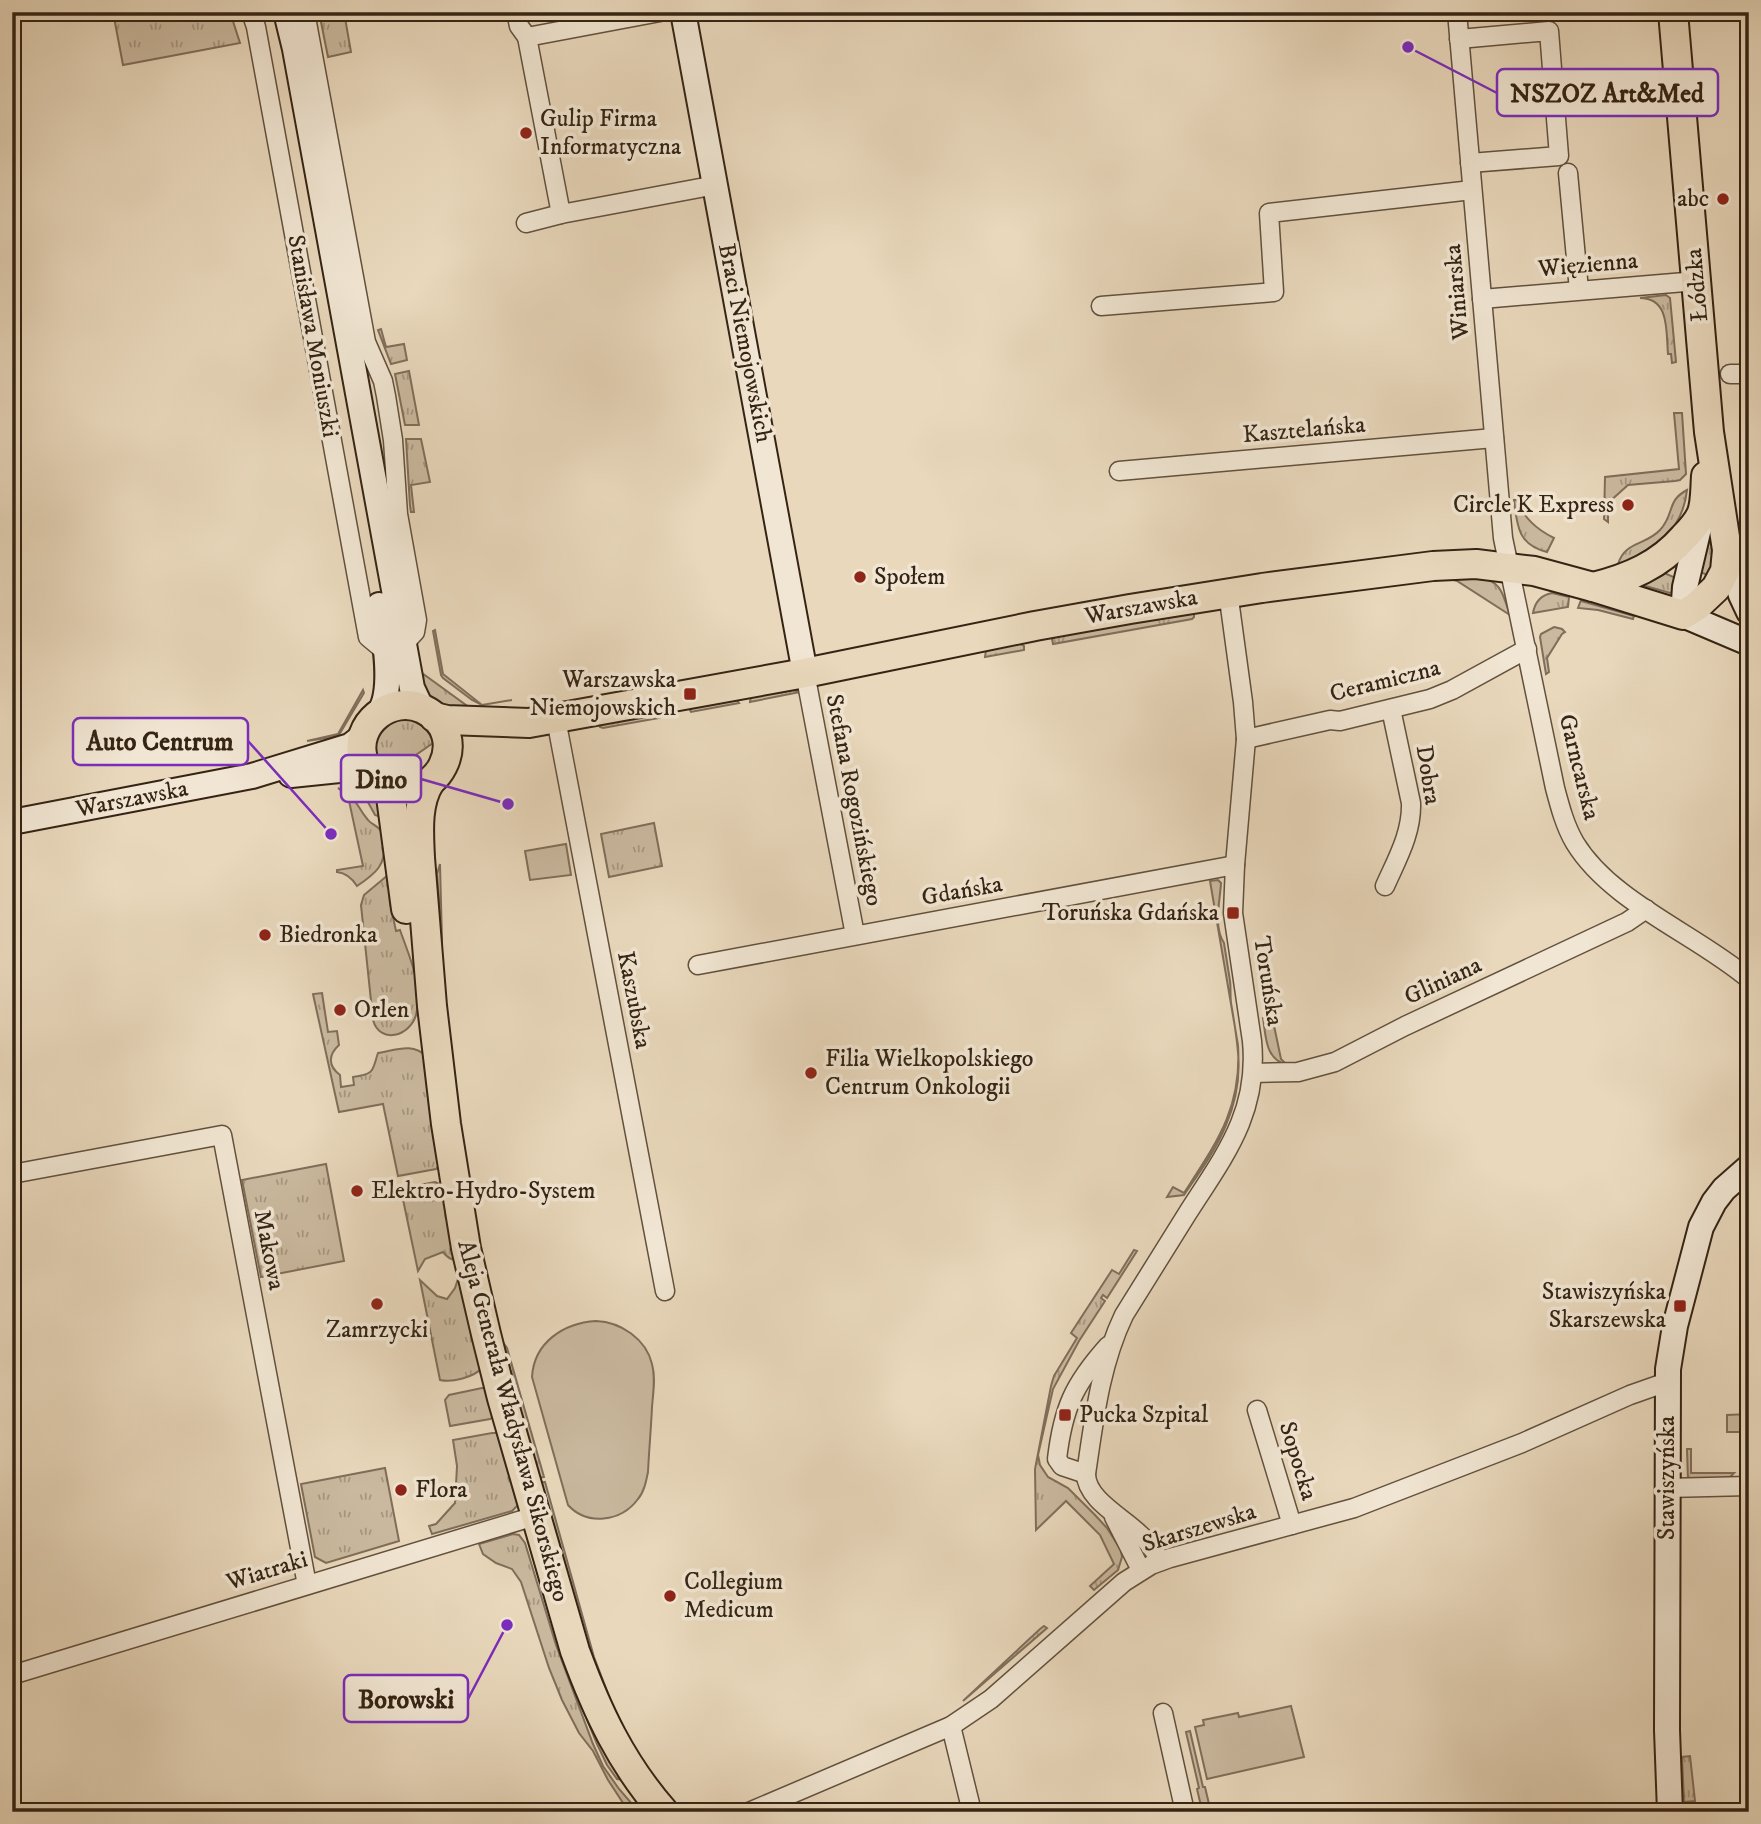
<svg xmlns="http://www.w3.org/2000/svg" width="1761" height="1824" font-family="'IM FELL DW Pica',serif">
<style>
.grass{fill:url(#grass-tufts);stroke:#806e5a;stroke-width:2}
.green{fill:#cab99f;stroke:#806e5a;stroke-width:2}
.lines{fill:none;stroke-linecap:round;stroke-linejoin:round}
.street-casing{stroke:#62513e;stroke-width:21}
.secondary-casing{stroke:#352414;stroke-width:28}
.primary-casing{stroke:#352414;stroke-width:32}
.street{stroke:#f1e6d3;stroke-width:18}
.secondary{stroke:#f1e6d3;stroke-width:24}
.primary{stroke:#e9d8bc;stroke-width:28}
.poi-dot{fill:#8f2418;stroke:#f1e6d3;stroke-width:2.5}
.labels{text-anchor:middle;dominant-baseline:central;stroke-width:7;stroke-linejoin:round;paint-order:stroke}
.poi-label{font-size:24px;fill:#352414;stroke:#f1e6d3;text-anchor:start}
.street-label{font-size:24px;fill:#352414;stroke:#f1e6d3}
.leader{fill:none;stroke:#7b2cbf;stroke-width:2.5}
.callout-dot{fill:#7b2cbf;stroke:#f1e6d3;stroke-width:2.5}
.callout{fill:#f1e6d3;stroke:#7b2cbf;stroke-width:2.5}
.callout-label{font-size:26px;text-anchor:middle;font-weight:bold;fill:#352414}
</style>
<defs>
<pattern id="grass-tufts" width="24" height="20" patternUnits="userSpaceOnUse" patternTransform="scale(1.75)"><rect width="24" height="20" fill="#cab99f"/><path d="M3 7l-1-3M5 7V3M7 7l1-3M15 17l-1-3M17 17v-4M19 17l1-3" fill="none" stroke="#a59680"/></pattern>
</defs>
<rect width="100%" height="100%" fill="#e9d8bc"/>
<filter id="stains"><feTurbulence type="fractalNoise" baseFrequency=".00286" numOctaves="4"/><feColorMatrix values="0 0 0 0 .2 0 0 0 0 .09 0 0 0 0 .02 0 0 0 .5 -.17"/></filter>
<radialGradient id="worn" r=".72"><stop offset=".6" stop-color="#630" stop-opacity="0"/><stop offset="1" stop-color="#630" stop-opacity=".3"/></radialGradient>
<g class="grass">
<polygon points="113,12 230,12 240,43 123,65"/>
<polygon points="319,12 344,12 351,52 328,57"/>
<path d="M1666,295l4,3 6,64 -4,1 -1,-9h-3c-2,-22 2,-56 -28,-56z"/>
<polygon points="381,329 386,347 404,344 407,360 391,364 378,330"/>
<polygon points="409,371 419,425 405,425 395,374"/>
<polygon points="1674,413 1682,413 1686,474 1680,480 1675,481 1628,485 1608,503 1608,522 1604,519 1605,477 1679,469"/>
<polygon points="406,439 421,439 430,482 411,485 414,512 411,512 410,506"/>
<path d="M1687,490c-4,39 -33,64 -69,74 7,-23 27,-18 42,-34 15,-16 6,-29 27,-40z"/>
<path d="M1514,500h3c7,18 19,29 37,38l-7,14c-29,-7 -30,-26 -33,-52z"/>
<polygon points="1714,525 1715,578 1700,572"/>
<polygon points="1657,570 1676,578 1673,591 1670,593 1635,583"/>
<path d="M1480,578c23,3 23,19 30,37l-53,-34 -7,-2z"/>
<path d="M1552,593l17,4 -1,10 -35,6c2,-11 8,-18 19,-20z"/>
<polygon points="1581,600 1581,601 1634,616 1633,619 1598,610 1578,608"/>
<polygon points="1194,612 1194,617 1192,619 1053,644 1052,639 1055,636"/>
<polygon points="1554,627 1562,629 1565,632 1562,634 1547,658 1549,672 1546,674 1540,637 1541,634"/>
<polygon points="435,630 443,674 482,705 512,700 482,705 472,700 443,678 441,675 433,631"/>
<polygon points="1019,643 1024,646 1024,650 985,657 986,650"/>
<path d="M422,673l48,35 2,4c-15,-3 -41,-5 -47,-21 -2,-5 -2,-12 -3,-18z"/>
<polygon points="789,689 800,692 750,702 751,696"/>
<polygon points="363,690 364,693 339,735 333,737 307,741 338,734"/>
<polygon points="735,698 739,703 691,712 690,710 692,707"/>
<polygon points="656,713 658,715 659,718 603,728 600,727 600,724"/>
<path d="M406,718c14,4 24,11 27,25l-20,14 -17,18c-33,-14 -24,-53 10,-57z"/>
<path d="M345,780c22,4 33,15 36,37l-6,-2 -11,-20z"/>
<path d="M338,788c21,11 17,17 30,32 3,4 10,6 13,11 2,2 2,7 3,10 3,24 -9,33 -27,45 -5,-8 -11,-13 -20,-14v-2l26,-4 -15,-70z"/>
<polygon points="654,823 662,866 609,877 601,834"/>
<polygon points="440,864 442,941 439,967 440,915 437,874"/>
<path d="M388,875l2,28 6,28 4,-1c9,26 24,57 16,85 -6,21 -36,30 -43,5l-12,-115 3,-10z"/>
<path d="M1218,880l3,3c-1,19 -8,43 3,60 2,13 4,25 6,38 1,7 0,14 1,22 8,46 14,77 -5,122 -10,25 -27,48 -42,70l-17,2 6,-10 11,6c33,-51 58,-85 54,-148l-28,-164z"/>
<path d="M322,993l6,39 9,-1 2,14c-11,10 -11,21 1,30l1,12 13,-2 -1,-8c23,-3 19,-7 25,-24 18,-3 35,-11 49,4l12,108 -3,4 -38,7 -15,-72 -44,8 -26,-118z"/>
<path d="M1272,1016l9,43 6,6c-22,-6 -21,-28 -24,-47z"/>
<polygon points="326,1164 344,1261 261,1277 242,1180"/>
<path d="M435,1182l9,4 16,73c-8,2 -12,-1 -17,-7l-18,7 -7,12 -17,-81 3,-2z"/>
<polygon points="1134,1250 1137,1251 1107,1298 1103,1295 1101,1298 1105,1301 1079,1341 1053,1389 1038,1455 1040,1465 1048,1477 1068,1488 1095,1515 1107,1528 1121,1550 1122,1557 1118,1570 1094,1590 1090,1586 1114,1564 1100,1535 1066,1501 1036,1530 1035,1469 1051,1386 1054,1376 1077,1338 1071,1333 1112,1270 1119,1274"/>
<path d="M463,1277l19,91c-8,9 -30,15 -42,12l-20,-100 17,16 10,3 8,-11 3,-9z"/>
<polygon points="496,1333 507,1348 544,1477 538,1478"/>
<polygon points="482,1388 487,1388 493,1417 490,1419 450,1426 445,1400 449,1395"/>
<polygon points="1749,1414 1749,1432 1727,1432 1727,1415"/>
<polygon points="492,1433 498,1433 518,1500 518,1505 512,1511 432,1534 429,1526 436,1524 455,1503 457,1466 453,1440"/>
<polygon points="1687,1449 1691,1449 1691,1473 1734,1473 1729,1478 1688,1481"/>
<polygon points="385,1468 399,1541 326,1563 315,1557 301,1484"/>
<polygon points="545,1482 594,1657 622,1730 598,1686 539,1483"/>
<polygon points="526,1532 530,1535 623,1780 617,1779 607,1765 597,1744 574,1688"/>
<polygon points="513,1534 519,1535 525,1543 556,1645 593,1744 603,1766 619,1789 639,1812 629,1812 608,1780 593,1751 579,1733 562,1700 549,1668 521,1582 512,1569 496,1563 483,1554 479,1544"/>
<polygon points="1044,1626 1047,1628 963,1701 1040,1629"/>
<polygon points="1690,1756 1695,1801 1684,1802 1682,1757"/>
</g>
<g class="green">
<polygon points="566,844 571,875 530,880 525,851"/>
<path d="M596,1321c25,1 50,18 56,43 4,14 1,29 0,43 -1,22 -3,44 -4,65 -2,10 -4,20 -10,27 -17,23 -51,27 -70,6l-36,-128c2,-35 32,-54 64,-56z"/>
<polygon points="1291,1706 1304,1757 1207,1779 1195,1727 1204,1725 1203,1720 1238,1713 1239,1717"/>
<polygon points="1190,1731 1203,1787 1205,1787 1209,1804 1201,1806 1197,1789 1199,1788 1186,1732"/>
</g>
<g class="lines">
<g class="street-casing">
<g id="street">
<polyline points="251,12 256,27 368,637 386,652"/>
<polyline points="305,12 366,342 383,381 386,396 393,440 398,514 417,620 415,632 404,644"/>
<polyline points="516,12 519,26 527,37"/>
<polyline points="660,12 527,37 561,214 716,185"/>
<path d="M1457,12l46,526 52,250c5,19 10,38 20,55 36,59 121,91 174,136"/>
<polyline points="1459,39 1549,31 1559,156 1470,163"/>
<polyline points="1568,173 1579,290"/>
<polyline points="526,223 561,214"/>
<polyline points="1482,299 1697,281"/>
<polyline points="1101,306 1274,292 1269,213 1472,190"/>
<polyline points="1730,374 1749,374"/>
<polyline points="1119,471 1494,438"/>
<polyline points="805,673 855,935"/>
<polyline points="556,719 665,1291"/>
<polyline points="1246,739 1330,720 1340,721 1430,699 1452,690 1527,649"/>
<path d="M1385,886c12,-27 27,-53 26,-83l-20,-94"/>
<polyline points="698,965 1235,865"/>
<polyline points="1253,1073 1298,1072 1335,1062 1405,1026 1627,922 1646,909"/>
<polyline points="12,1174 222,1135 307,1585"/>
<polyline points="1257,1410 1292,1525"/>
<path d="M1086,1474l-24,-8 -5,-7c6,-51 17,-75 51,-113"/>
<polyline points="1667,1488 1749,1486"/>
<polyline points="1114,1517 1141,1570"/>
<path d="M1161,1561c-7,-11 -15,-22 -25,-30 -16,-15 -50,-33 -50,-57 8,-54 14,-109 38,-159 21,-34 42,-67 63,-101 37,-58 72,-101 65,-173l-19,-128 2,-48 11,-126 -3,-37 -15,-110"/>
<polyline points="12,1675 535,1516"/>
<polyline points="1163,1713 1185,1812"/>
<polyline points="951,1726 972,1812"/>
<polyline points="749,1812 951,1726 991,1699 1124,1582 1151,1565 1170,1558 1354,1508 1522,1443 1630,1395 1667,1382"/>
</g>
</g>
<g class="secondary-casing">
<g id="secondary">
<polyline points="286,12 295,49 412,688 420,705 428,712"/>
<polyline points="683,12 805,673"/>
<polyline points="1702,515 1685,587 1683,615 1749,643"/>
<polyline points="1727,550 1741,595 1749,612"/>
<path d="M379,713c16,-23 5,-81 0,-108"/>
<polyline points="291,775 349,769 357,769 370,773"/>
<polyline points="12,822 252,776 350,746 359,739 365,731"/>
<polyline points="1670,1812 1667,1730 1668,1369 1675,1326 1701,1227 1714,1202 1724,1189 1749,1167"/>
</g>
</g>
<g class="primary-casing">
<g id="primary">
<path d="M1593,587c36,-9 67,-22 91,-50 6,-6 13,-14 17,-22 5,-11 4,-27 5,-39"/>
<polyline points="434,717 447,720 529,723 805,673 1035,626 1130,609 1262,588 1433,566 1476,564 1534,571 1593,587 1683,615 1697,606 1716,588 1725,571 1727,550 1709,432 1673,12"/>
<path d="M430,782c-14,22 -11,52 -10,76l12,148 14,118 20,124 20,86 16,64 73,253c22,60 46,112 89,161"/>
<path d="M381,784c56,28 94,-50 42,-75 -32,-15 -70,15 -60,50 5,17 21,23 28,38l15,112"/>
</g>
</g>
<use href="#street" class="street"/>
<use href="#secondary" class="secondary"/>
<use href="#primary" class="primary"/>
</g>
<g class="poi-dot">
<circle cx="526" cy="133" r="7"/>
<circle cx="1723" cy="199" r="7"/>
<circle cx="1628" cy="505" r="7"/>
<circle cx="860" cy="577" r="7"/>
<rect x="683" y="687" width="14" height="14" rx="3.5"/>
<rect x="1226" y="906" width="14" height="14" rx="3.5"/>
<circle cx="265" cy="935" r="7"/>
<circle cx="340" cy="1010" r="7"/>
<circle cx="811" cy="1073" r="7"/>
<circle cx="357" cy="1191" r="7"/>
<circle cx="377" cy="1304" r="7"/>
<rect x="1673" y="1299" width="14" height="14" rx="3.5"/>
<rect x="1058" y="1408" width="14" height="14" rx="3.5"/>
<circle cx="401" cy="1490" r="7"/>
<circle cx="670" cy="1596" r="7"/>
</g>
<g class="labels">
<g class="poi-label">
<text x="540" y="119">Gulip Firma<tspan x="540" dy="28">Informatyczna</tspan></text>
<text x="1709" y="199" text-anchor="end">abc</text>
<text x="1614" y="505" text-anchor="end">Circle K Express</text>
<text x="874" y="577">Społem</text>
<text x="676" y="680" text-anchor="end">Warszawska<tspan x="676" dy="28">Niemojowskich</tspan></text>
<text x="1219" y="913" text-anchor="end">Toruńska Gdańska</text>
<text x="279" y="935">Biedronka</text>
<text x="354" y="1010">Orlen</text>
<text x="825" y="1059">Filia Wielkopolskiego<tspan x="825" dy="28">Centrum Onkologii</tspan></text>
<text x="371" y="1191">Elektro-Hydro-System</text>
<text x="1666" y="1292" text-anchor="end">Stawiszyńska<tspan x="1666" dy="28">Skarszewska</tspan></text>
<text x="377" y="1330" text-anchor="middle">Zamrzycki</text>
<text x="1079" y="1415">Pucka Szpital</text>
<text x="415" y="1490">Flora</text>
<text x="684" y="1582">Collegium<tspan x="684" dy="28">Medicum</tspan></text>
</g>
<g class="street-label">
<text transform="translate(1588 265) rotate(-5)">Więzienna</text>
<text transform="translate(1697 285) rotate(-95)">Łódzka</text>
<text transform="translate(1457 292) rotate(-95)">Winiarska</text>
<text transform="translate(313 336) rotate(80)">Stanisława Moniuszki</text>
<text transform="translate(745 343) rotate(79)">Braci Niemojowskich</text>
<text transform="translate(1304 430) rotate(-5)">Kasztelańska</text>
<text transform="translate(1141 607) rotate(-10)">Warszawska</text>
<text transform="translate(1385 681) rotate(-14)">Ceramiczna</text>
<text transform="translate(1579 767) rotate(76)">Garncarska</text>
<text transform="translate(1428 775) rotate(81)">Dobra</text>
<text transform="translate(132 799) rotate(-11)">Warszawska</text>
<text transform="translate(854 800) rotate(79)">Stefana Rogozińskiego</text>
<text transform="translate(962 891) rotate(-10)">Gdańska</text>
<text transform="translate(1268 981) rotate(81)">Toruńska</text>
<text transform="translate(1443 981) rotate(-25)">Gliniana</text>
<text transform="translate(634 1000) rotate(79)">Kaszubska</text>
<text transform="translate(269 1250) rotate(79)">Makowa</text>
<text transform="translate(513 1421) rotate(75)">Aleja Generała Władysława Sikorskiego</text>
<text transform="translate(1298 1461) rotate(73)">Sopocka</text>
<text transform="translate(1667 1478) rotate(-90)">Stawiszyńska</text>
<text transform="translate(1199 1528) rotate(-17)">Skarszewska</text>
<text transform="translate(267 1571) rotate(-17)">Wiatraki</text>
</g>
</g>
<path class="leader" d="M1408 47L1497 93M331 834L248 741M508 804L421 779M507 1625L468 1699"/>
<g class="callout-dot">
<circle cx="1408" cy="47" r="7"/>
<circle cx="331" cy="834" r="7"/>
<circle cx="508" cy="804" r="7"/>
<circle cx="507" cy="1625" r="7"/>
</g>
<g class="callout">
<rect x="1497" y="69" width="221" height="47" rx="7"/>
<rect x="73" y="718" width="175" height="47" rx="7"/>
<rect x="341" y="755" width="80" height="47" rx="7"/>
<rect x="344" y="1675" width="124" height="47" rx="7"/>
</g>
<g class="callout-label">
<text x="1607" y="102">NSZOZ Art&amp;Med</text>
<text x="160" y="750">Auto Centrum</text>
<text x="381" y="788">Dino</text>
<text x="406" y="1708">Borowski</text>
</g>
<rect width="1761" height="1824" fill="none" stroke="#e9d8bc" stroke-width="42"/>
<rect x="14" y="14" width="1733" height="1796" fill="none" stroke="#352414" stroke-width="3.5"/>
<rect x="21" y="21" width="1719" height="1782" fill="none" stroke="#352414" stroke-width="2"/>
<rect width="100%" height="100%" filter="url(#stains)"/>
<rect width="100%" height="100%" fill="url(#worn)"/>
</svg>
